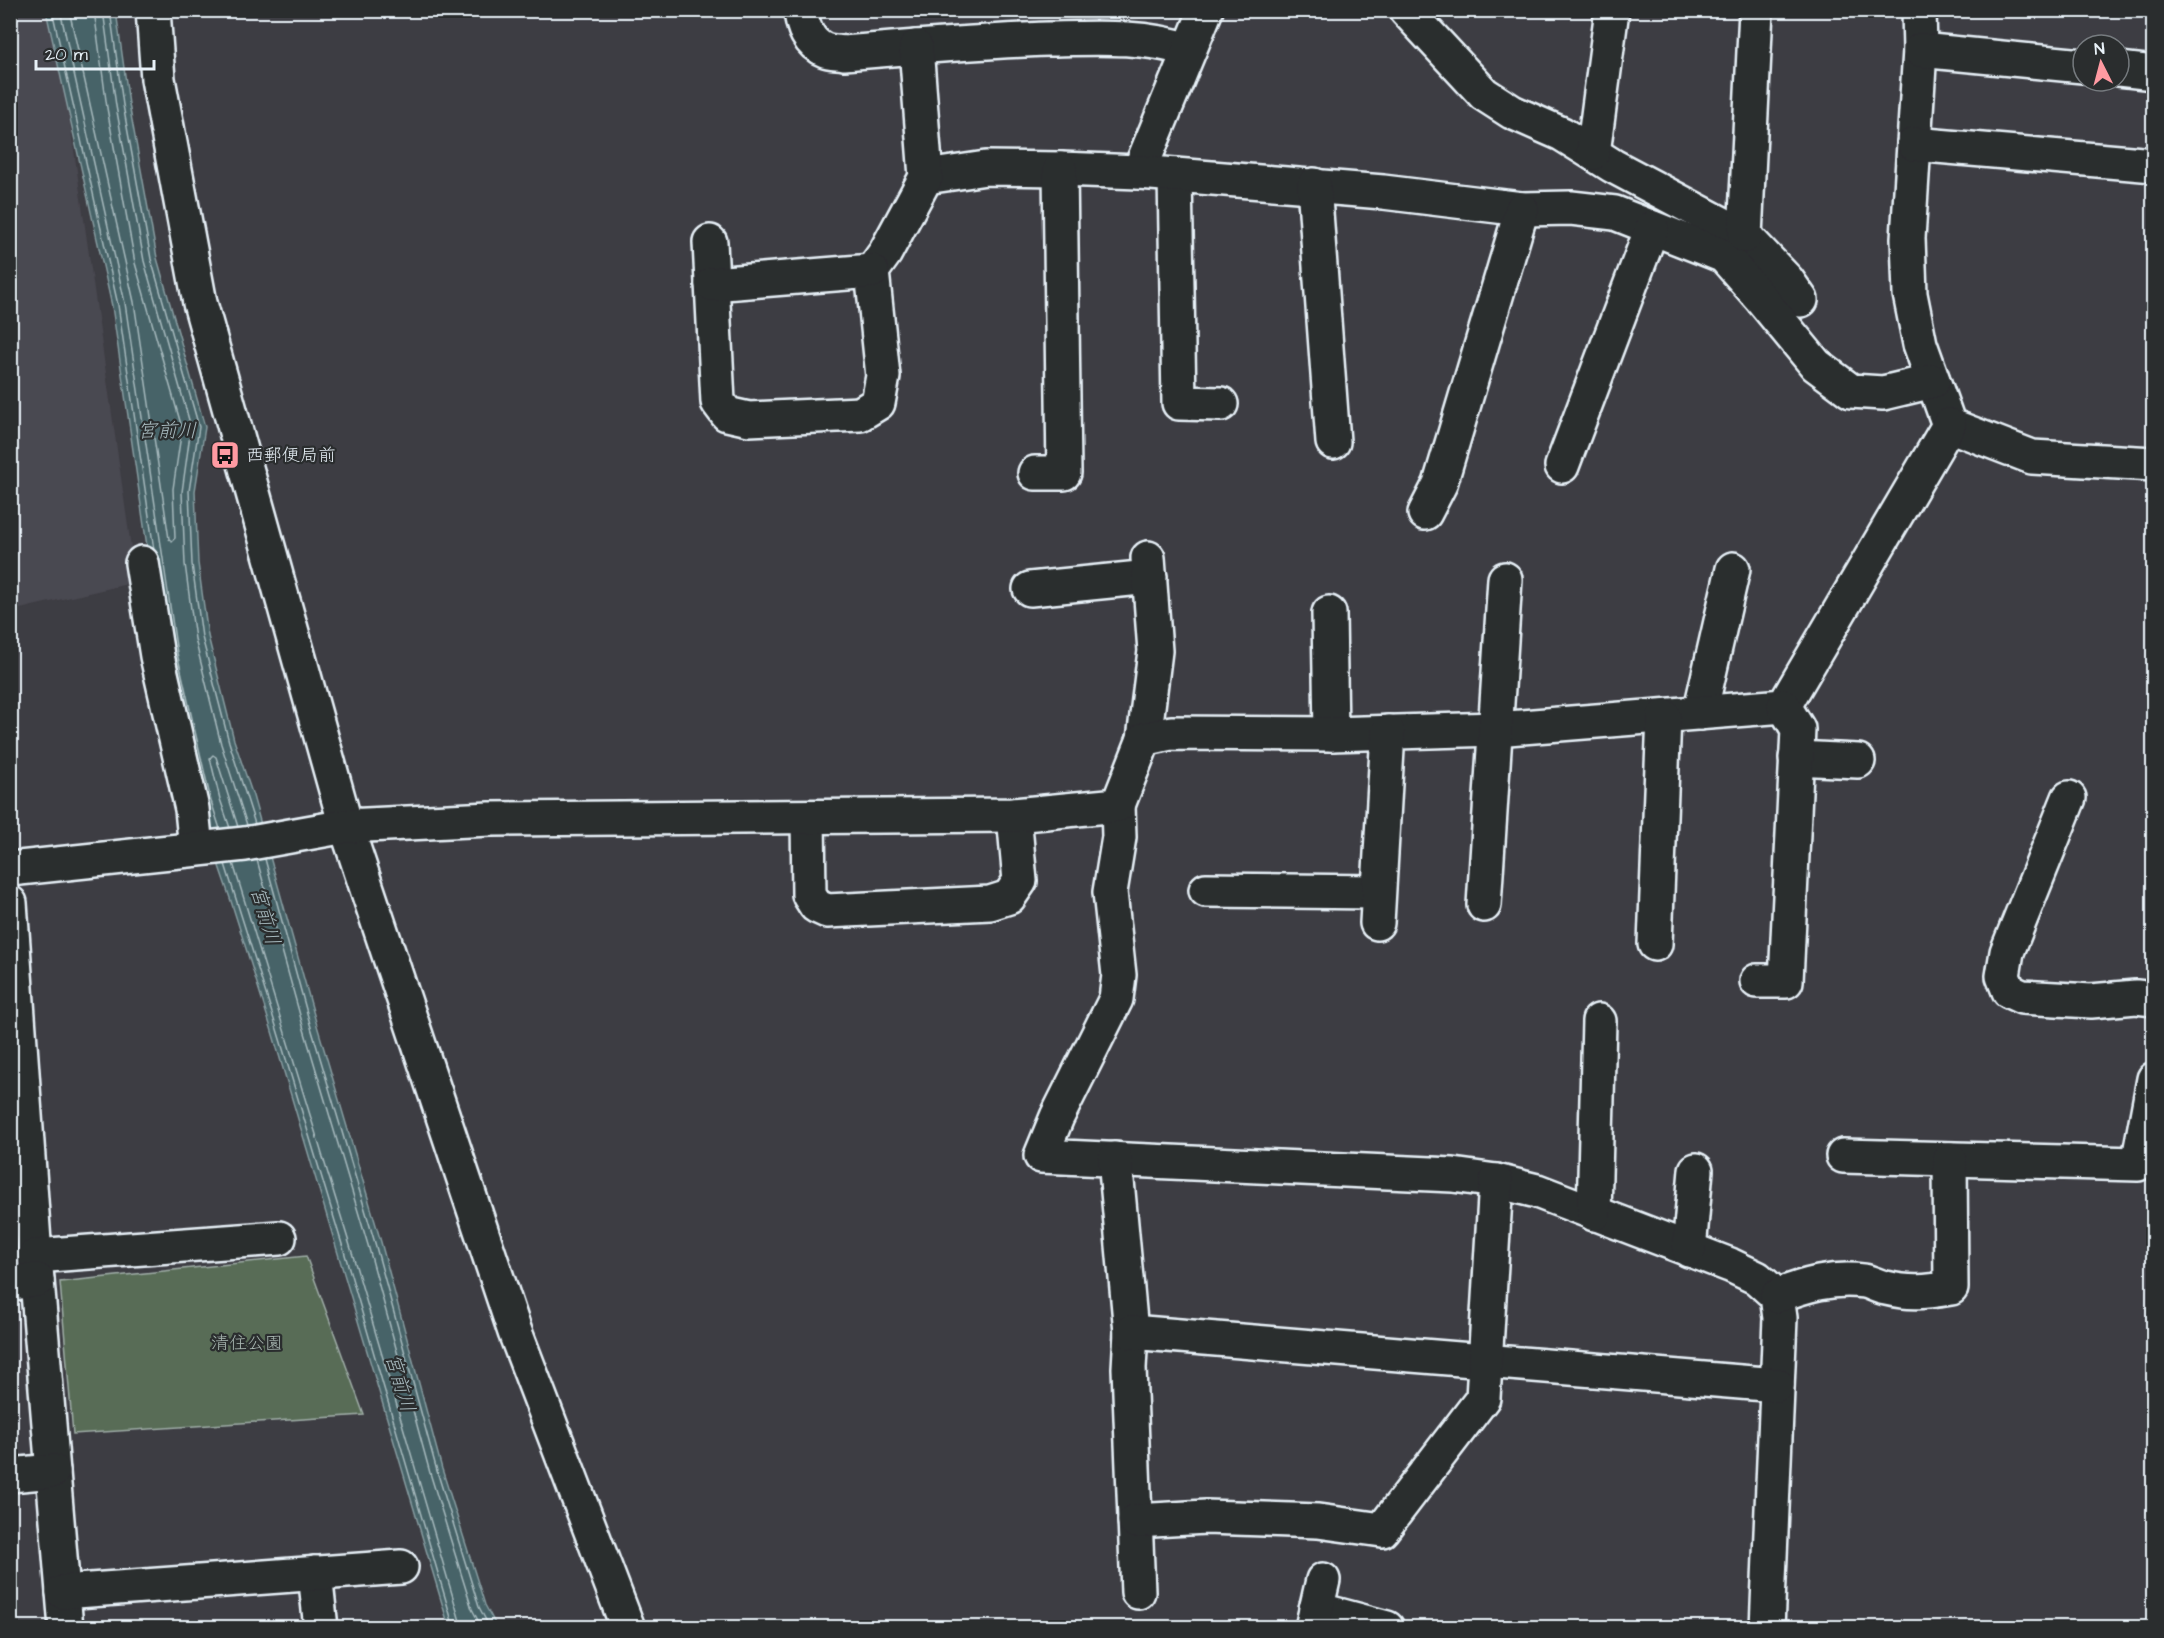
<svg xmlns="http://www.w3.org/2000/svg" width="2164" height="1638" font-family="'Architects Daughter','Klee One',sans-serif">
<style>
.built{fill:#4a4851}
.green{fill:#586c57;stroke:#a0aea8;stroke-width:1.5}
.water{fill:#466467;stroke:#879ca1;stroke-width:1.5}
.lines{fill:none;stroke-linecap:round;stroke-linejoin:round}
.shore{stroke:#a7b9be;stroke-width:1.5}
.minor-casing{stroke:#e8f1f8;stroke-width:38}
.minor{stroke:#2a2d2e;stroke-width:33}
.labels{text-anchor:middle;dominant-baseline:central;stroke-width:4.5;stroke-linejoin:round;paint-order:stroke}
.poi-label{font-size:18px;fill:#e8f1f8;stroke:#2a2d2e;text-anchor:start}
.park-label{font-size:18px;fill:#a7b5b0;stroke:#2a2d2e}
.water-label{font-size:20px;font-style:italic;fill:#a7b9be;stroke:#2a2d2e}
</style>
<rect width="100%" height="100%" fill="#3d3d43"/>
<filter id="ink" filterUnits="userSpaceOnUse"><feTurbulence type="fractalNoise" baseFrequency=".0167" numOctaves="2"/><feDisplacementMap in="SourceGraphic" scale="12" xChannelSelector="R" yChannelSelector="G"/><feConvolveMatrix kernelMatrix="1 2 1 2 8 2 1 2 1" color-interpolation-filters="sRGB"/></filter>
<g filter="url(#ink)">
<polygon class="built" points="10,11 54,11 136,582 11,611"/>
<polygon class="green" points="306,1256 364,1415 73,1434 60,1282"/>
<polygon class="water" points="46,11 116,11 129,104 157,258 205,427 195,491 198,563 208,636 234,740 253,796 316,1022 381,1242 442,1469 485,1605 497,1627 449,1627 271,1028 231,901 198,805 163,656 112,306"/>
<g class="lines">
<g class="shore">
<polyline points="52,10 118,305 154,550"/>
<polyline points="60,10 125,303 177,653 211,801 220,829"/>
<polyline points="69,10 134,302 169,539 172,541 175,538 173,489 182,428 135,263 107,108 94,10"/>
<polyline points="103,10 116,106 144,261 191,427 182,492 185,564 195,639 221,744 247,825"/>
<polyline points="110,10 123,105 151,259 199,427 189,491 192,564 202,637 229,742 255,824"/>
<polyline points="230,828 220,799 210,758 213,755 216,757 238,827"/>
<polyline points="265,859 310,1024 375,1243 437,1471 479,1607 490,1628"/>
<polyline points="257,860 303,1026 368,1245 430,1473 472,1609 482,1628"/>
<polyline points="233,863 351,1249 462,1628"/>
<polyline points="225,864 276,1026 344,1251 454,1628"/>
</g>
<g class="minor-casing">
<g id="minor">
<polyline points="153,10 158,79 200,303 346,826 515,1332 628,1628"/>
<path d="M801,10c1,16 8,34 24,40 5,2 13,2 19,3 68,-6 136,-12 205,-14 47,-1 94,-4 140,11"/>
<polyline points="1406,10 1484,94 1512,112 1562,134 1613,166 1745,236 1787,280 1801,300"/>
<polyline points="1919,10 1920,50 1908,238 1910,294 1920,344 1949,425 2032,457 2154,464"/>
<polyline points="1920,50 2083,66"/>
<polyline points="2119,69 2154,73"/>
<polyline points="1914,144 2154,165"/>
<polyline points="1593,153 1612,10"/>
<polyline points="1139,172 1206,10"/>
<polyline points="1175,175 1179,403 1221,404"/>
<polyline points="926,177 986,168 1060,169 1139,172 1383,192 1522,209 1571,208 1615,213 1724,256 1760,297 1816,365 1851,391 1883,393 1933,381"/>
<polyline points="1314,185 1333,442"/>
<polyline points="1745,236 1756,10"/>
<polyline points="710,242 718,402 727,414 749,419 860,414 878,403 883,376 872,271 885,253 926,177 916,47"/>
<polyline points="712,284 872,271"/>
<polyline points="1562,466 1652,228"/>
<polyline points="1035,473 1064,473 1060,169"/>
<polyline points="1425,513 1440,484 1522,209"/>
<polyline points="142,563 157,656 192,809 196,849"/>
<polyline points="1030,589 1150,577"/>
<polyline points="1329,613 1331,734"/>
<polyline points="1700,713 1733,569"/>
<polyline points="1144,739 1155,651 1148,558"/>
<polyline points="1796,758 1858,761"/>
<polyline points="2069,798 2007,952 2003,976 2009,991 2022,997 2091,1001 2136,997 2154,999"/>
<polyline points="1118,805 1119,837 1110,892 1119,975 1116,999 1057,1117 1041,1156 1453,1175 1496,1181 1537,1191 1730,1265 1757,1278 1777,1296 1780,1318 1767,1628"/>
<polyline points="808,817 809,895 816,906 827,911 990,903 1009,897 1020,881 1014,815"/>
<polyline points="10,869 245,844 346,826 490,819 1014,815 1118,805 1144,739 1171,733 1331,734 1496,729 1784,706 1949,425"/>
<polyline points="1206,890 1378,892"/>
<polyline points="10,903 35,1256 66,1628"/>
<polyline points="1484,905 1505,579"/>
<polyline points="1377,923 1388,732"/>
<polyline points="1655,944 1664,716"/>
<polyline points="1757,981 1786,981 1798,729 1784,706"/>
<polyline points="1843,1156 2138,1164 2154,1079"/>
<polyline points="1115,1159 1131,1332 1129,1368 1138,1592"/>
<polyline points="1594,1214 1599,1021"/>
<polyline points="1689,1250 1696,1170"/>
<polyline points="35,1256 279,1238"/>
<polyline points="10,1283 37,1280"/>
<path d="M1777,1296c28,-11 55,-19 87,-15 7,1 14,6 22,7 25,6 40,4 65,0l-1,-129"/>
<polyline points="1131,1332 1777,1385"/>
<polyline points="10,1475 53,1471"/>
<polyline points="1135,1521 1206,1517 1318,1521 1382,1530 1483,1398 1496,1181"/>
<polyline points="315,1573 321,1628"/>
<polyline points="63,1592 401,1567"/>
<polyline points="1316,1609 1387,1628"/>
<polyline points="1312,1628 1323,1580"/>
</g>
</g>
<use href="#minor" class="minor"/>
</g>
</g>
<defs>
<g id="bus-square" transform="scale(1.5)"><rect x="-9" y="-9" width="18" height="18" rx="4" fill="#ff9aa2" stroke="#2a2d2e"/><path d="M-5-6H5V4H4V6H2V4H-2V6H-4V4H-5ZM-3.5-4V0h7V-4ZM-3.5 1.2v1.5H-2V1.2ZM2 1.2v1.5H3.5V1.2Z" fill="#111"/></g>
</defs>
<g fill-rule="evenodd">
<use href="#bus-square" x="225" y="455"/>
</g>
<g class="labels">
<g class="poi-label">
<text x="246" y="455">西郵便局前</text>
</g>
<g class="park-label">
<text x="247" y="1343">清住公園</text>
</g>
<g class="water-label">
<text x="167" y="431">宮前川</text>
<text transform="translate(265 916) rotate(74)">宮前川</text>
<text transform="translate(400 1383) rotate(74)">宮前川</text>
</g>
</g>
<rect width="2164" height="1638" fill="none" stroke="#2a2d2e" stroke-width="36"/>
<rect x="18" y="18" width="2128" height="1602" fill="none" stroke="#e8f1f8" stroke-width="2" filter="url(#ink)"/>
<g transform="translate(2101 63) rotate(354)"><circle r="28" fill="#2a2d2e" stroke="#767b7f" stroke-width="1.5"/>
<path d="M0-4.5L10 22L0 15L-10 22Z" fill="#ff9aa2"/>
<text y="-9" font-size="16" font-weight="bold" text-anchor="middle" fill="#e8f1f8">N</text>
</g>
<path d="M36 60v9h118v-9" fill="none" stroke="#e8f1f8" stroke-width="3"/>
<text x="45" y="60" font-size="18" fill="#e8f1f8" stroke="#2a2d2e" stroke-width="4.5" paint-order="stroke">20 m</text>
</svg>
